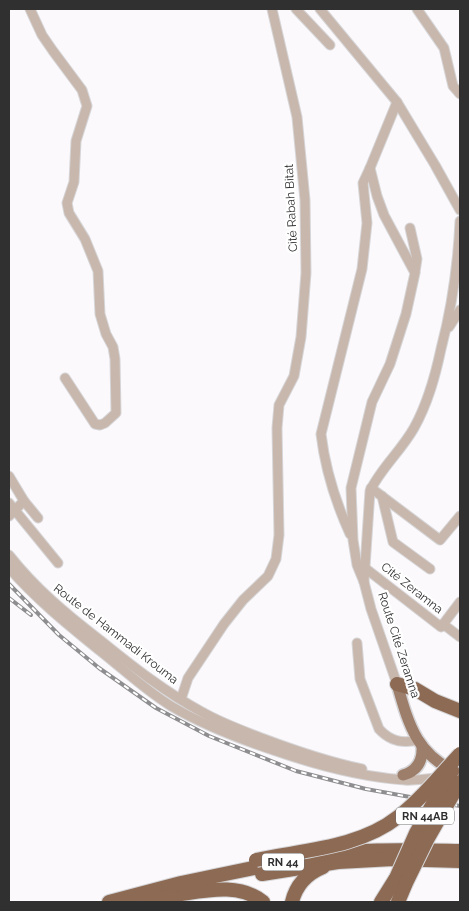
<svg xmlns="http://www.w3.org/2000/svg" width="469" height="911" font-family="Raleway,sans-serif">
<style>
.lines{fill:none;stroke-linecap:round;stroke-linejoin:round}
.minor-casing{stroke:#d6d5d7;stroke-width:11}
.major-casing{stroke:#d6d5d7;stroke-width:14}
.highway-casing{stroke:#d6d5d7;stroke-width:16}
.minor{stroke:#c8b7ac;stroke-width:9}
.major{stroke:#9c7e6b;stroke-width:11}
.highway{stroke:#8c6a54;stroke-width:14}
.rail-casing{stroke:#8e8d8f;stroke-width:4}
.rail{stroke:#fff;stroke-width:2;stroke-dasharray:5.5;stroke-linecap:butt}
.highway-bridge-casing{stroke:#d6d5d7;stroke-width:16;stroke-linecap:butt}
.highway-bridge{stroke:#8c6a54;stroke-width:14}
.labels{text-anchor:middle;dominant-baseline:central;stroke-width:4.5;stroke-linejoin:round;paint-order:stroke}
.shield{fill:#fff;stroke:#6e6e6f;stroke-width:1}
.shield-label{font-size:11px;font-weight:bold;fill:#303031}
.street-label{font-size:12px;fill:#303031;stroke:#fff}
</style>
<rect width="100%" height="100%" fill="#fbf9fc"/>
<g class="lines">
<g class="minor-casing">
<g id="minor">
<polyline points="30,9 42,35 53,51 82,90 87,106 76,141 74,182 67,203 69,213 85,239 98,271 100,314 106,334 113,347 115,359 116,413 105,423 100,425 95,424 65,378"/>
<polyline points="296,9 330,45"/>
<polyline points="320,9 397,102"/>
<polyline points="417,9 444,48 453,86 460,94"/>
<polyline points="410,228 417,259 415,272"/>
<polyline points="449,327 460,310"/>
<polyline points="9,476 24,501 9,516"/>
<polyline points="371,488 440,540 460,516"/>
<polyline points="382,496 393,542 430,569"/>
<polyline points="24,501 38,518"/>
<polyline points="9,503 58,563"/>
<path d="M350,534c-14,-31 -25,-66 -29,-100l41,-165 5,-46 -4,-40 7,-15"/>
<path d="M9,555c26,33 57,59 91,85 32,26 65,52 102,72 19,11 41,19 62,27 32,12 64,23 98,30"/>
<path d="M9,568c27,31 58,56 90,82 23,18 46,40 72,56 34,20 71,34 108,46 41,14 83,25 126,28 10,1 23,-2 34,-2"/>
<polyline points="365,568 441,627 460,602"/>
<polyline points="364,582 357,565 353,540 351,488 372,402 390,364 406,314 415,273 384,215 377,196 370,168 397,102 435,165 460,210"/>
<polyline points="443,624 460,637"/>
<path d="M357,643l3,36 19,50c11,12 23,15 39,11"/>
<path d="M397,684l-26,-75 -7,-27 6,-91c11,-23 31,-40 44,-63 14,-25 21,-51 27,-79 11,-42 17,-84 19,-128"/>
<polyline points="181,699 188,678 224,624 243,600 268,576 276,559 279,535 277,428 279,405 294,376 301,337 306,273 305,200 297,117 272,9"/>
</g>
</g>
<g class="major-casing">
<g id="major">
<path d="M397,684c12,42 20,72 63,90"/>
<path d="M403,775c14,-4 20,-14 19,-29"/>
</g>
</g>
<g class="highway-casing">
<g id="highway">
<polyline points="397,684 415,689 435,701 460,711"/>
<path d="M307,857c51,-9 102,-7 153,-6"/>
<polyline points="262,874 338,862 393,859 460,861"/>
<path d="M175,895c29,-4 64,-13 88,7"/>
<polyline points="109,902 181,883 273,864"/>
<polyline points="147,902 171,896"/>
<path d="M292,902c4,-17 14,-28 31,-35"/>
<polyline points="381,902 396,878"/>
<polyline points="398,902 406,883"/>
</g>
</g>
<use href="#minor" class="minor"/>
<use href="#major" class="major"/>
<use href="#highway" class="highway"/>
<g class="rail-casing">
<g id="rail">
<polyline points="9,584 59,635 99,668 156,708 209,736 296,771 366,789 460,806"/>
<polyline points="9,598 31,615"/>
</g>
</g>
<use href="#rail" class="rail"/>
<g class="highway-bridge-casing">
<g id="highway-bridge">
<path d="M256,860c46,-10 103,-12 142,-43 24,-18 42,-42 62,-63"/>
<polyline points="396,878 416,833 452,771"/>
<polyline points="406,883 428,838 460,782"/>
</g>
</g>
<use href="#highway-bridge" class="highway-bridge"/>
</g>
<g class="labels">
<g class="shield">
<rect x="396" y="807.5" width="58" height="17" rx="4"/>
<rect x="262" y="853.5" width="42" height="17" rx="4"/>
</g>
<g class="shield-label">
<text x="425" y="816">RN 44AB</text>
<text x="283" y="862">RN 44</text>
</g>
<g class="street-label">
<text transform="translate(291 208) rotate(-93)">Cité Rabah Bitat</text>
<text transform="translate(412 588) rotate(38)">Cité Zeramna</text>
<text transform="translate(116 634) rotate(38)">Route de Hammadi Krouma</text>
<text transform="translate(399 645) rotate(72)">Route Cité Zeramna</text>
</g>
</g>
<rect width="469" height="911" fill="none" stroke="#303031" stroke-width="20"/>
</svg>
